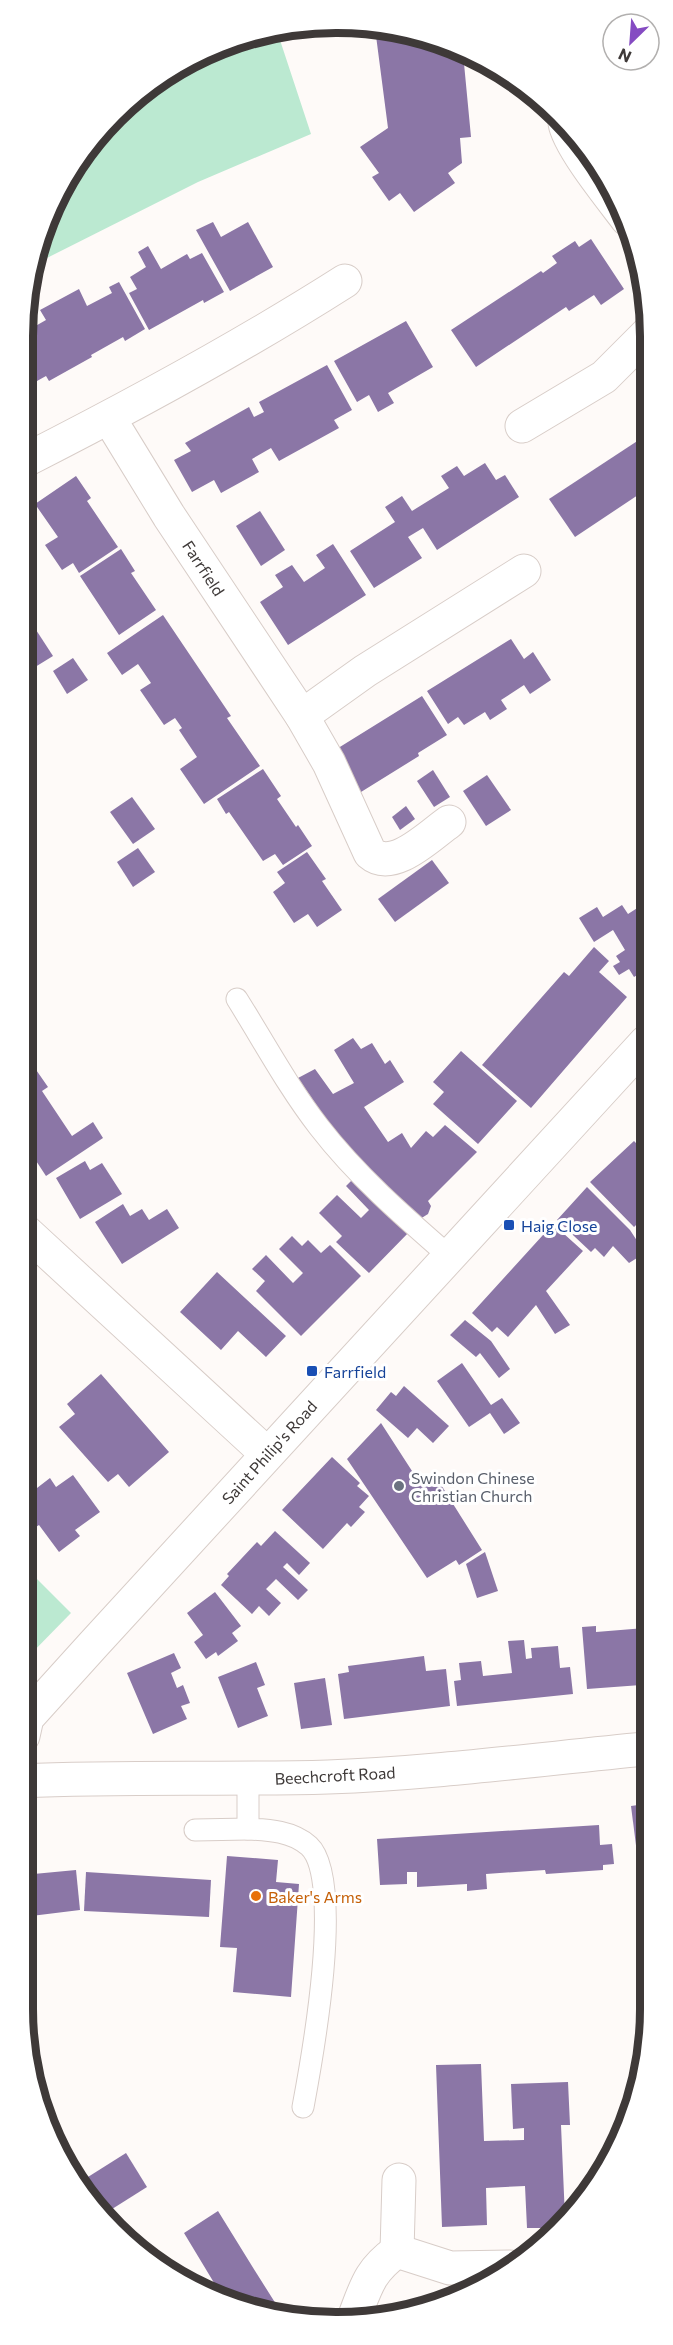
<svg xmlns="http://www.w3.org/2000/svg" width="673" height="2345" font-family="Commissioner,sans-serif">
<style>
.green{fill:#bbe9d1}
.building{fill:#8b76a6}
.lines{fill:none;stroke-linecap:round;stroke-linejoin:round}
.service-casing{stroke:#d8cdc8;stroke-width:23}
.minor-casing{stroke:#d8cdc8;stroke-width:35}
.secondary-casing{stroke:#d8cdc8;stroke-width:35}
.service{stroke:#fff;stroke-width:21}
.minor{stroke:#fff;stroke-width:33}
.secondary{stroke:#fff;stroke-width:33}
.transit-dot{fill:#1a4fb4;stroke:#fff;stroke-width:2}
.worship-dot{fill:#6b7280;stroke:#fff;stroke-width:2}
.food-dot{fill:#e8710a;stroke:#fff;stroke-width:2}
.labels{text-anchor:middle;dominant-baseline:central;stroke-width:6;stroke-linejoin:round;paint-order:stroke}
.street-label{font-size:16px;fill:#3e3938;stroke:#fff}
.transit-label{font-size:16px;fill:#164399;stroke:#fff;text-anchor:start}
.worship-label{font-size:16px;fill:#5b616d;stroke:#fff;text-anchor:start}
.food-label{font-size:16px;fill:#c56008;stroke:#fff;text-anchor:start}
.rim{fill:none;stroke:#3e3938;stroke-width:8}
</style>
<rect width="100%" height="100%" fill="#fefaf8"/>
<g class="green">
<polygon points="273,29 278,34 311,134 198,182 33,265 75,162 162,76"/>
<polygon points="24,1566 71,1613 24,1661"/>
</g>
<g class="building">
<polygon points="375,28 397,28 463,53 471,137 460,138 462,163 448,173 455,183 414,212 400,193 389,201 372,177 379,173 360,147 388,128"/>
<polygon points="213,222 221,237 248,222 273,267 230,291 196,230"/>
<polygon points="591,239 624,289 601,305 594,295 569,311 566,307 476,367 451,330 541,271 543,273 557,263 552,256 575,241 579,247"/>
<polygon points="148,246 161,269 187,254 190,259 202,253 224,292 204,303 203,300 149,330 129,293 137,289 130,277 146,267 138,252"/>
<polygon points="119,282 145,329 125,341 123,337 91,355 92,357 49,381 46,376 28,386 28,335 34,332 32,328 46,320 40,310 79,289 87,306 112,293 109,287"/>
<polygon points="406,321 433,367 388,393 394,403 378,412 369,395 357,402 334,361"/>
<polygon points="327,365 352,410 334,420 339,428 279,461 271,448 252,459 259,472 221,493 214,480 192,492 174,460 191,451 185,443 249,407 254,417 264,412 259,402"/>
<polygon points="648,434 647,489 575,537 549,499"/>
<polygon points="485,463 496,480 505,475 519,497 437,550 423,528 408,537 422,558 374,588 350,551 395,522 385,507 402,496 412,511 449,488 441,476 457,466 464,476"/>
<polygon points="76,476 91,498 87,501 118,547 79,573 73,563 62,570 45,545 58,537 35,504"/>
<polygon points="260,511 285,550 261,566 236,526"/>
<polygon points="333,544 366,595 288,645 260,602 283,587 275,575 292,565 304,582 325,568 316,555"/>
<polygon points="121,549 135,571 131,573 156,610 119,635 80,576"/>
<polygon points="163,615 231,716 227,718 260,766 204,804 180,769 197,757 179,730 182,728 175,718 164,725 140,690 151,683 138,664 122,675 107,653"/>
<polygon points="27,616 53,656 27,672"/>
<polygon points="511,639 524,659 533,652 551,680 530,694 524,685 501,700 507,709 490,720 485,712 464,725 458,717 448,724 427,691"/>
<polygon points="73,658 88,680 67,694 53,671"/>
<polygon points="422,696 447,735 418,753 419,756 361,792 335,750"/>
<polygon points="263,769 281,796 277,799 296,827 298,825 312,846 283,865 275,854 263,861 229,812 226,814 217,799"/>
<polygon points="433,770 450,797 434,807 417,781"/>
<polygon points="487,775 511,810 486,826 463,791"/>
<polygon points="132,797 155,829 133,844 110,812"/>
<polygon points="406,806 415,819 400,830 392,817"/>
<polygon points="138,848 155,872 133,887 117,862"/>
<polygon points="307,852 326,879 322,881 342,910 317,927 308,914 294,923 273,892 285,883 277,872"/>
<polygon points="432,860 449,883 395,922 378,899"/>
<polygon points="622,905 628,914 642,905 647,913 647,969 634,977 629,969 619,975 613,966 620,962 616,956 625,950 613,930 594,942 579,918 597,907 603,917"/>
<polygon points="594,947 609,961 599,972 627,997 531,1108 482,1065 564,972 569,976"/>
<polygon points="353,1038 361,1049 372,1043 385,1064 390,1060 404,1082 364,1107 388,1142 402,1133 411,1148 426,1131 433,1137 445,1125 477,1152 428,1201 431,1206 428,1214 420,1219 411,1218 338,1137 298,1078 315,1069 333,1094 354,1083 334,1050"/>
<polygon points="461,1051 517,1101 478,1144 433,1104 444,1092 433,1082"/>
<polygon points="32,1064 48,1087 42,1091 72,1136 93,1122 103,1138 46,1176 25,1144 26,1065 27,1067"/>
<polygon points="634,1141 646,1153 646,1230 639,1222 634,1227 590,1182"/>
<polygon points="85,1161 90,1170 102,1163 122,1194 80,1219 56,1178"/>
<polygon points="356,1176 411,1230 369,1273 336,1242 342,1236 319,1213 337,1195 361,1218 369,1210 346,1186"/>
<polygon points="587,1187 630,1230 645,1253 629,1263 613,1246 604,1257 595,1248 591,1252 557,1220"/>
<polygon points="123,1204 130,1216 142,1209 149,1220 167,1209 179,1228 122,1264 95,1222"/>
<polygon points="553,1224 583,1251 546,1291 570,1325 555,1334 536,1305 508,1337 497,1327 492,1332 472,1313"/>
<polygon points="292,1236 302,1246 308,1240 321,1253 330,1245 361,1276 301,1336 256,1291 265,1281 252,1269 266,1255 293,1283 303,1273 279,1249"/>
<polygon points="217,1272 286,1336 266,1357 238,1331 221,1350 180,1312"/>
<polygon points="465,1320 491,1341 510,1369 499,1378 480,1353 476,1357 450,1335"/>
<polygon points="462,1363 491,1405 502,1398 520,1423 504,1434 490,1413 469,1427 437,1381"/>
<polygon points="101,1374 169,1452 129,1487 118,1474 108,1482 59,1427 75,1414 67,1404"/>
<polygon points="404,1386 449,1426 433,1443 417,1428 408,1438 376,1410 391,1392 396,1396"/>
<polygon points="381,1423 423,1488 438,1480 482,1550 459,1565 456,1560 427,1578 347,1459"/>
<polygon points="332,1457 360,1483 357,1486 369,1496 359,1507 365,1512 351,1527 347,1523 323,1549 282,1510"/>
<polygon points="73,1475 100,1512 75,1530 80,1536 59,1552 39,1525 28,1532 24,1527 24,1498 50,1478 56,1487"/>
<polygon points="275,1531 310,1563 299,1575 287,1563 283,1567 308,1590 298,1600 276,1579 266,1589 281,1603 269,1616 259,1606 252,1614 221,1585 229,1576 227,1574 257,1542 261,1546"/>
<polygon points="485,1552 498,1591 477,1598 466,1564"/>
<polygon points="215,1592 241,1626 232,1633 238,1641 218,1656 216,1652 206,1659 194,1642 203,1635 187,1613"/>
<polygon points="596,1626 596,1632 645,1628 645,1693 642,1693 641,1685 587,1689 582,1627"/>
<polygon points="524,1640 526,1659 532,1658 531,1648 558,1646 560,1668 570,1667 573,1694 457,1706 454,1681 461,1680 459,1663 481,1661 483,1676 512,1673 508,1641"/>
<polygon points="174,1653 181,1668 171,1673 177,1688 183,1685 190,1703 181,1706 187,1719 153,1734 127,1673"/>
<polygon points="424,1656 426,1671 446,1669 450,1706 344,1719 338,1674 349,1672 348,1666"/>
<polygon points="256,1662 265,1685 257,1688 268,1716 238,1728 218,1677"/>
<polygon points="325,1678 332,1725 301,1729 294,1683"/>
<polygon points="645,1804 645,1868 639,1869 631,1806"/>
<polygon points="599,1825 600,1845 612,1844 614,1864 603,1865 603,1870 546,1874 545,1870 486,1874 487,1889 467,1891 467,1884 417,1887 417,1872 407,1872 407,1884 380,1885 377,1839"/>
<polygon points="227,1856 278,1860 276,1882 299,1884 291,1997 233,1992 237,1948 220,1947"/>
<polygon points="76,1870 80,1910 23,1917 23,1875"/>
<polygon points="86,1872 211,1880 209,1917 84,1911"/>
<polygon points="481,2064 484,2141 524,2140 524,2128 513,2129 511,2084 568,2082 570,2125 561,2125 565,2218 556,2228 527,2228 525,2186 486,2188 487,2225 442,2227 436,2065"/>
<polygon points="126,2153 147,2187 101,2216 80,2182"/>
<polygon points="218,2211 257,2274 281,2312 222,2296 184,2233"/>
</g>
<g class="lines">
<g class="service-casing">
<g id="service">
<path d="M237,999c27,43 51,88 82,128 37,48 84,89 130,129"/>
<path d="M248,1779v50c21,1 44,2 61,17 36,33 3,213 -6,261"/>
<polyline points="195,1830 248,1829"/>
</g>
</g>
<g class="minor-casing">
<g id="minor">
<path d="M565,123c3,22 47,76 62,96"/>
<path d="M109,418l60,98 133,200 27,47 41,90c23,20 59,-17 79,-31"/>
<polyline points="522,426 604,377 648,333"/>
<path d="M28,459c108,-55 215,-113 317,-178"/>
<polyline points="302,716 365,671 524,571"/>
<polyline points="25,1231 267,1454"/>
<polyline points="23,1736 27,1718 93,1645 646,1042"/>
<polyline points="397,2251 399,2180"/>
<path d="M354,2318c12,-31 15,-47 43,-67l53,17 60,-1"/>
</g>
</g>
<g class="secondary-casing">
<path id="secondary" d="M23,1781c102,-5 203,-1 305,-4 106,-4 212,-18 317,-28"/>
</g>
<use href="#service" class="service"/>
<use href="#minor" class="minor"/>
<use href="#secondary" class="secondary"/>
</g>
<g class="transit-dot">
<rect x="503" y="1219" width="12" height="12" rx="3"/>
<rect x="306" y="1365" width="12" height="12" rx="3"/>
</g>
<circle class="worship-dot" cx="399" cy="1486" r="6"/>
<circle class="food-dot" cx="256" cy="1896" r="6"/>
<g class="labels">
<g class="street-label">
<text transform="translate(204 568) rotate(57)">Farrfield</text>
<text transform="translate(269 1452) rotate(-48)">Saint Philip's Road</text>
<text transform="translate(335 1775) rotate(-3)">Beechcroft Road</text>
</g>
<g class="transit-label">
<text x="521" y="1225">Haig Close</text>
<text x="324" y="1371">Farrfield</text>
</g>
<g class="worship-label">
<text x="411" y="1477">Swindon Chinese<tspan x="411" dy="18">Christian Church</tspan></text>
</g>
<g class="food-label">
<text x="268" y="1896">Baker's Arms</text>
</g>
</g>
<path d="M0 0H673V2345H0ZM336 33H337A303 303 0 0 1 640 336V2009A303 303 0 0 1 337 2312H336A303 303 0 0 1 33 2009V336A303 303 0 0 1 336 33Z" fill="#fff" fill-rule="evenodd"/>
<path class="rim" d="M336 33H337A303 303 0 0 1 640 336V2009A303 303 0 0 1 337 2312H336A303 303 0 0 1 33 2009V336A303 303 0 0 1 336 33Z"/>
<g transform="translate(631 42) rotate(205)"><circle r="28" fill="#ffffff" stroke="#b2b0af" stroke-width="1.5"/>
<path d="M0-4.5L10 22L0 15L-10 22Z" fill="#854bc2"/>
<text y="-9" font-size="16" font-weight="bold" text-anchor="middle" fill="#3e3938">N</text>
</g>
</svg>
